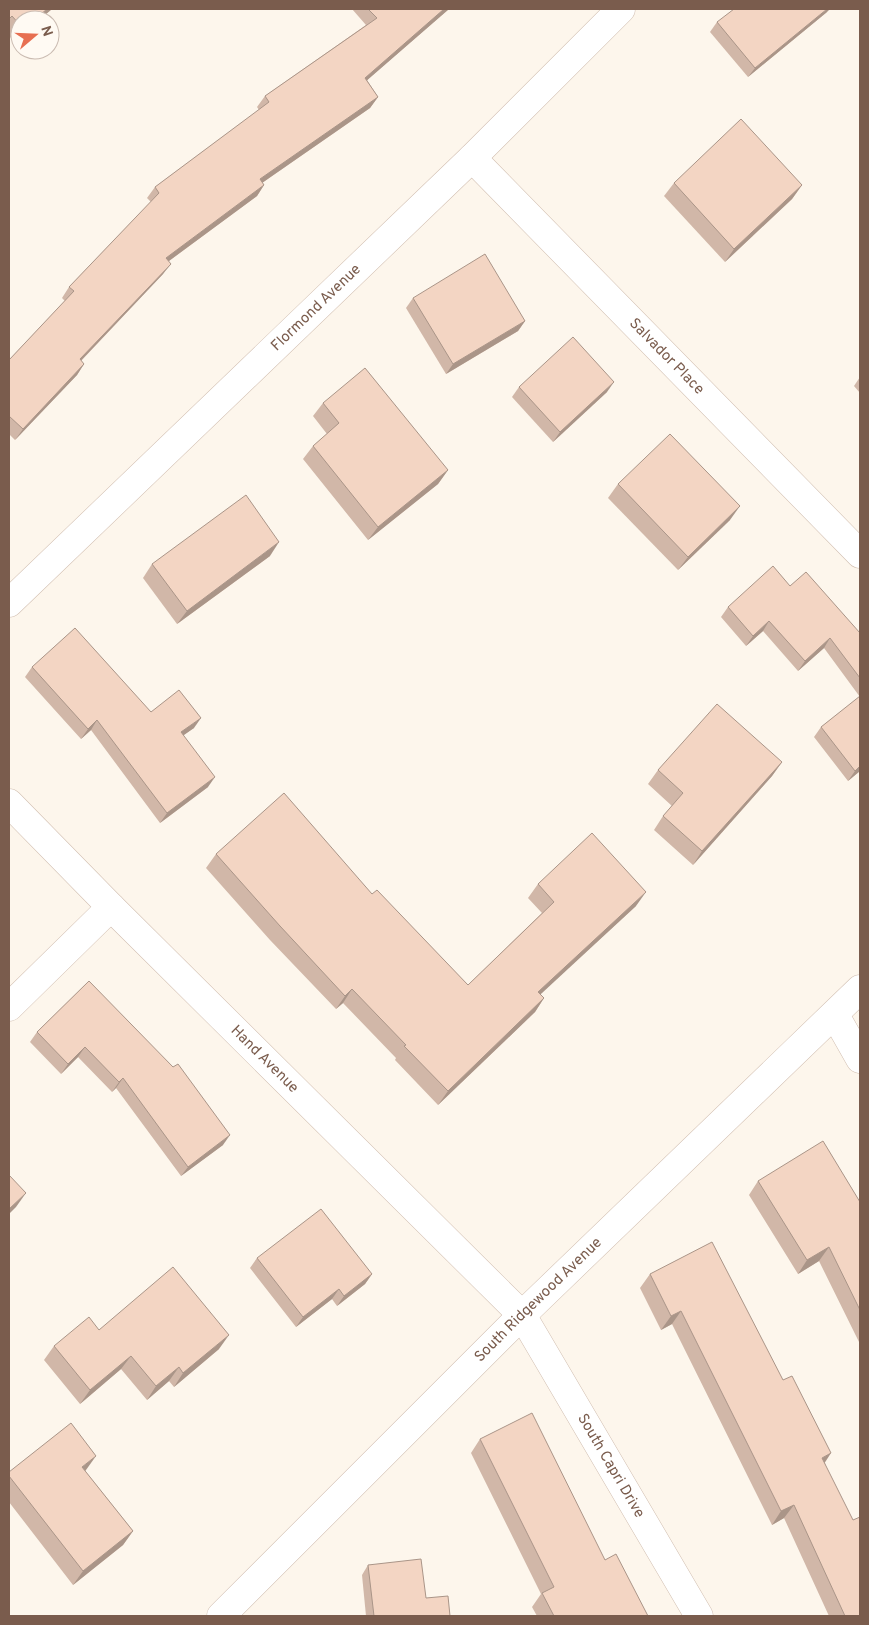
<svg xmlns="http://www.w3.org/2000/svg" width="869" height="1625" font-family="Overpass,sans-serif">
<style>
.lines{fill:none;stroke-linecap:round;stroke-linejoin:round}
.minor-casing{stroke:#d1beb0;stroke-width:29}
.minor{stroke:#fff;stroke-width:28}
.wall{fill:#d1b7a8}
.shaded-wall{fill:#aa9588}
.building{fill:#f3d5c3;stroke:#aa9588}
.labels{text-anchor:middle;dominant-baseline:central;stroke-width:4.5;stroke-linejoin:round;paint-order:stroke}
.street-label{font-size:15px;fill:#7a5c4d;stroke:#fffaf3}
</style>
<rect width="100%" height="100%" fill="#fdf6ec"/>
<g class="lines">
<g class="minor-casing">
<g id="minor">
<path id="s1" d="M472,158l388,396"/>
<path id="s2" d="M9,603l463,-445 149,-149"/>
<path id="s3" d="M9,803l102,104 411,408 177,301"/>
<polyline points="9,1007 111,907"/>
<polyline points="835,1015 860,1059"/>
<path id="s4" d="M221,1616l301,-301 338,-326"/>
</g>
</g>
<use href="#minor" class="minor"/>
</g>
<g class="wall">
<polygon points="9,9 52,9 39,20 20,20 20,38 15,42 9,36"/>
<polygon points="352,9 449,9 367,80 378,97 370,108 262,183 264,185 257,196 169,261 163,274 81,361 84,364 77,375 15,440 9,434 9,360 65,301 62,298 69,287 151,202 147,198 155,187 259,110 257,107 265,96 366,25"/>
<polygon points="827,12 748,77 710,32 717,22"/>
<polygon points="674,183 802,185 792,199 725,262 664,196"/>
<polygon points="413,298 525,321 518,331 446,374 406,308"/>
<polygon points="860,377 860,393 854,386"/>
<polygon points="519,387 607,392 553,442 512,397"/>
<polygon points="323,403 448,470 438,484 368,540 303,459 313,446 327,434 313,416"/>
<polygon points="618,484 730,520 678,570 608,498"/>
<polygon points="270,556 177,624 143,578 152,564"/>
<polygon points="790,586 860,633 860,771 848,781 814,737 821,727 860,697 824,648 798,671 763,631 746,646 721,617 728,607"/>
<polygon points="32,667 194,728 183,735 208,787 160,823 91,730 81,739 25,677"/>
<polygon points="782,762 772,776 693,865 654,830 663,816 672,806 648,784 658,770"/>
<polygon points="216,854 372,894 468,985 542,913 528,898 538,884 636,906 540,994 544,998 535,1012 438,1105 395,1060 396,1058 343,1003 336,1009 270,940 206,868"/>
<polygon points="89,981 223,1145 181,1176 116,1088 112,1092 78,1057 61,1074 30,1042 37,1032"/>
<polygon points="758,1181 860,1202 860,1344 819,1261 798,1274 749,1195"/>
<polygon points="257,1258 372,1274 365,1284 337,1306 332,1299 296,1327 250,1268"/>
<polygon points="650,1274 825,1463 860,1616 829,1616 784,1518 772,1525 672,1324 661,1330 640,1288"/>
<polygon points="99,1330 219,1349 174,1387 169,1381 147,1400 121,1369 80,1404 44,1360 54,1346"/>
<polygon points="480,1439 605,1560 648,1616 537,1616 532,1607 541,1594 471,1453"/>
<polygon points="86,1470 85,1471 133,1531 123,1545 73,1585 9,1502 9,1472"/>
<polygon points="368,1565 426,1598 450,1616 366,1616 362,1575"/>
</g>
<g class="shaded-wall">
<polygon points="47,9 52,9 39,20 34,20"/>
<polygon points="444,9 449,9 357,89 365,78"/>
<polygon points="827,9 830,9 827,12 748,77 755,68"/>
<polygon points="378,97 370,108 252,190 260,179"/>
<polygon points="264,185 257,196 158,269 166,258"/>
<polygon points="802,185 792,199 725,262 734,249"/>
<polygon points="171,264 163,274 72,370 80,359"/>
<polygon points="525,321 518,331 446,374 453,364"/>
<polygon points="84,364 77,375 15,440 23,429"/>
<polygon points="614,382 607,392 553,442 560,432"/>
<polygon points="448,470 438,484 368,540 378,527"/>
<polygon points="740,506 730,520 678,570 688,557"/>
<polygon points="279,542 270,556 177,624 187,611"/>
<polygon points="769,621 763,631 746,646 753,636"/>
<polygon points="830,638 824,648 798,671 805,661"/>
<polygon points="201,718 194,728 174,742 181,732"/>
<polygon points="97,720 91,730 81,739 88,729"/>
<polygon points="782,762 772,776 693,865 702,851"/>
<polygon points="860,766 860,771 848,781 855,771"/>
<polygon points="215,777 208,787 160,823 167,813"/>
<polygon points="646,892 636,906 528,1006 538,992"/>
<polygon points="352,989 343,1003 336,1009 345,996"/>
<polygon points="544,998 535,1012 438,1105 448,1091"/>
<polygon points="85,1047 78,1057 61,1074 68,1064"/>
<polygon points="123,1078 116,1088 112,1092 119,1082"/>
<polygon points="230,1135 223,1145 181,1176 188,1167"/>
<polygon points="26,1193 16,1207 9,1214 9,1209"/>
<polygon points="829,1247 819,1261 798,1274 807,1260"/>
<polygon points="372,1274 365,1284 337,1306 344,1296"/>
<polygon points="339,1289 332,1299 296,1327 303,1317"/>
<polygon points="681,1311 672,1324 661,1330 671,1316"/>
<polygon points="229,1335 219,1349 174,1387 183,1373"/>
<polygon points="131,1356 121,1369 80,1404 90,1390"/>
<polygon points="179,1367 169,1381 147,1400 156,1386"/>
<polygon points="831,1453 822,1467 822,1458"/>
<polygon points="96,1456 86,1470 73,1481 82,1467"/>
<polygon points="794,1505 784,1518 772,1525 781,1511"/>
<polygon points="133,1531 123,1545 73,1585 83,1571"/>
</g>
<g class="building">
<polygon points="9,9 47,9 34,20 20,20 20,25 12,16 9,19"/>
<polygon points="368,9 444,9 365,78 378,97 260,179 264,185 166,258 171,264 80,359 84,364 23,429 9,416 9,360 74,291 69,287 159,193 155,187 269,102 265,96 377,18"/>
<polygon points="734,9 827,9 755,68 717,22"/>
<polygon points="741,119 802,185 734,249 674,183"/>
<polygon points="485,254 525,321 453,364 413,298"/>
<polygon points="573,337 614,382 560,432 519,387"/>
<polygon points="365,368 448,470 378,527 313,446 339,423 323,403"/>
<polygon points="670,434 740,506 688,557 618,484"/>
<polygon points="246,495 279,542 187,611 152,564"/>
<polygon points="773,566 790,586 806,572 860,633 860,678 830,638 805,661 769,621 753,636 728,607"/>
<polygon points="75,628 151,712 179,690 201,718 181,732 215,777 167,813 97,720 88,729 32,667"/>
<polygon points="860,696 860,766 855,771 821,727"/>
<polygon points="717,704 782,762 702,851 663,816 683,793 658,770"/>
<polygon points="284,793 372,894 377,890 468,985 554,902 538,884 592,833 646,892 538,992 544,998 448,1091 404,1046 406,1045 352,989 345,996 280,926 216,854"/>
<polygon points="89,981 173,1067 178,1064 230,1135 188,1167 123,1078 119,1082 85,1047 68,1064 37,1032"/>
<polygon points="823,1141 860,1202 860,1310 829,1247 807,1260 758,1181"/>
<polygon points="9,1175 26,1193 9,1209"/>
<polygon points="321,1209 372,1274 344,1296 339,1289 303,1317 257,1258"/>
<polygon points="712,1242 783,1380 792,1376 831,1453 822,1458 853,1520 860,1517 860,1616 845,1616 794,1505 781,1511 681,1311 671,1316 650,1274"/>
<polygon points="173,1267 229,1335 183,1373 179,1367 156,1386 131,1356 90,1390 54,1346 89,1317 99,1330"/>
<polygon points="532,1413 605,1560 616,1554 648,1616 554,1616 542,1593 554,1587 480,1439"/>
<polygon points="71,1423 96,1456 82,1467 133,1531 83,1571 9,1476 9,1472"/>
<polygon points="421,1559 426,1598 448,1596 450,1616 374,1616 368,1565"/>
</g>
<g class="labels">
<g class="street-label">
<text stroke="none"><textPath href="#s2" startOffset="426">Flormond Avenue</textPath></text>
<text stroke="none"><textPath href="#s1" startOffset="278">Salvador Place</textPath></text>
<text stroke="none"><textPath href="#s3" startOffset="362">Hand Avenue</textPath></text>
<text stroke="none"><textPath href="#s4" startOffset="448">South Ridgewood Avenue</textPath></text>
<text stroke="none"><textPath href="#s3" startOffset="900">South Capri Drive</textPath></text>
</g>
</g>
<rect width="869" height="1625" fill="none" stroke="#7a5c4d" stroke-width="20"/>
<g transform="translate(35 35) rotate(71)"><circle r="24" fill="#fffaf3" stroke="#cabbb1"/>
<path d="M0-4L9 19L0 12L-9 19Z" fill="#e76f51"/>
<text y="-8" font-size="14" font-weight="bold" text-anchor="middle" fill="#7a5c4d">N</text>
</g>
</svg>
